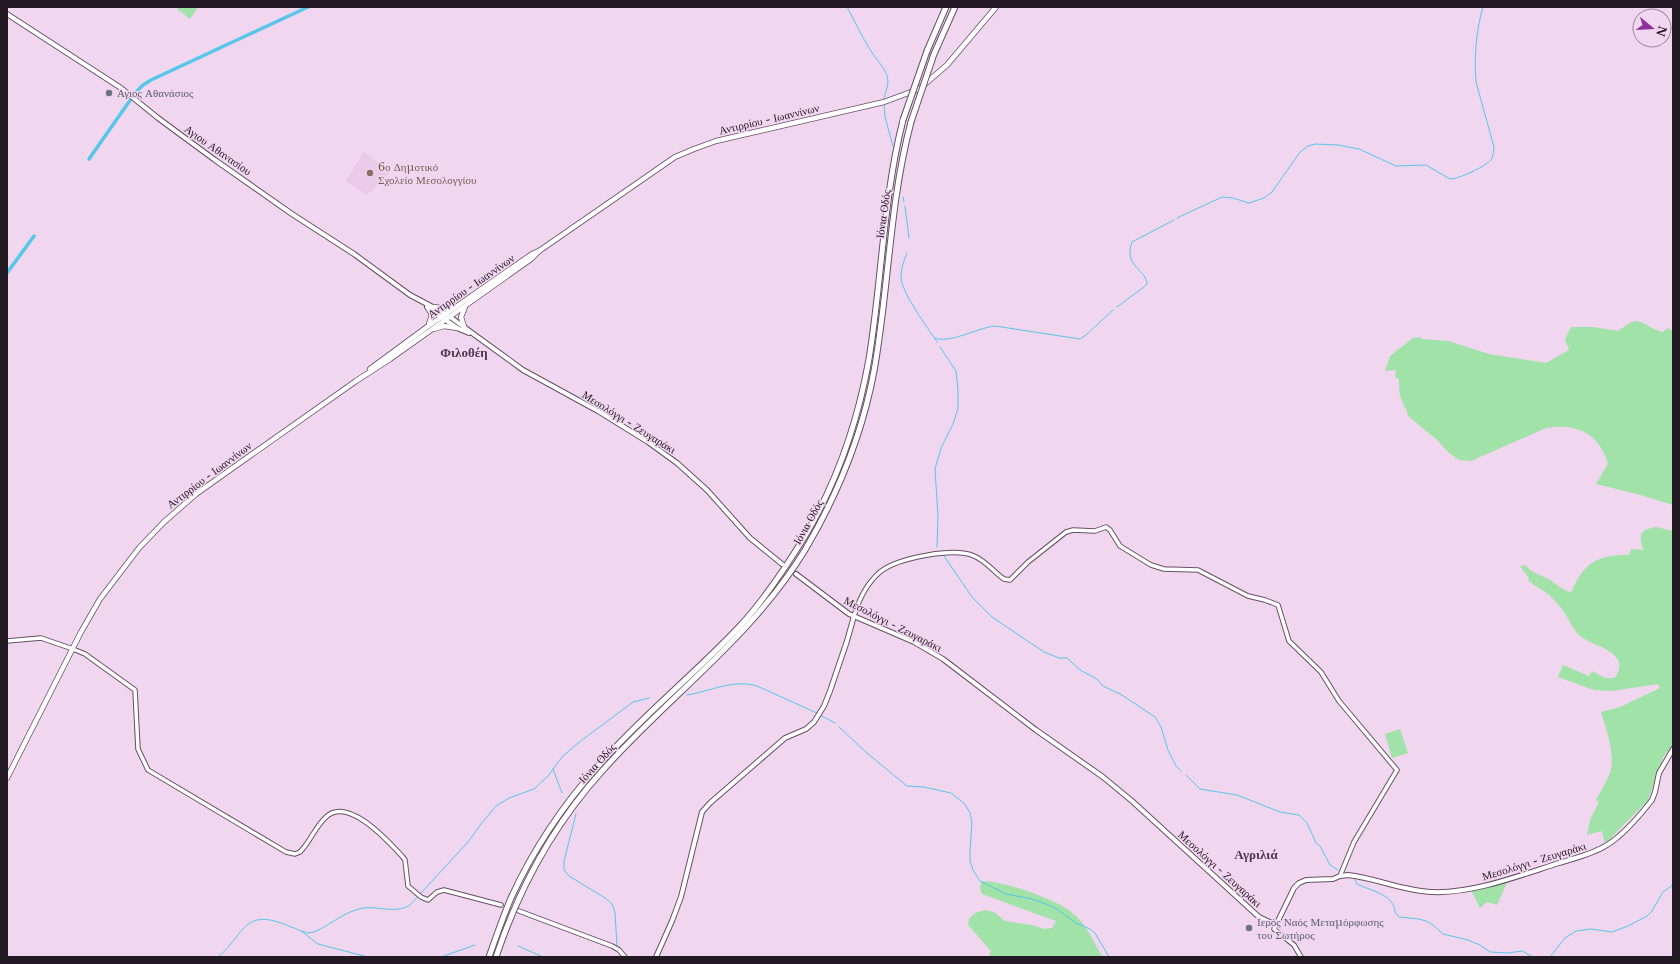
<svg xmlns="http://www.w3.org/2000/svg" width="1680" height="964" font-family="'Libre Baskerville',serif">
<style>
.built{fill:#ebcae9}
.green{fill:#a0e2a8}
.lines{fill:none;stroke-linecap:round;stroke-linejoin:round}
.stream{stroke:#57c7e9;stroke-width:1}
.canal{stroke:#57c7e9;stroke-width:3.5}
.tertiary-casing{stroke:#675066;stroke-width:5.5}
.secondary-casing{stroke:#675066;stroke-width:6}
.primary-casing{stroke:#675066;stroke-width:6}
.motorway-casing{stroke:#675066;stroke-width:7}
.tertiary{stroke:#fff;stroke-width:3.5}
.secondary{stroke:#fff;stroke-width:4}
.primary{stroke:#fff;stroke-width:4.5}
.motorway{stroke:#fff;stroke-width:5}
.motorway-bridge-casing{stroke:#675066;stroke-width:7;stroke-linecap:butt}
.motorway-bridge{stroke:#fff;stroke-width:5}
.worship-dot{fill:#6b7280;stroke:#f1d6f0;stroke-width:1.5}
.education-dot{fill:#8d6e63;stroke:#f1d6f0;stroke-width:1.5}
.labels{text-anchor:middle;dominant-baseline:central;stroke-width:3;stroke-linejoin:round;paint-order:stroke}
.worship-label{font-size:11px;fill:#5b616d;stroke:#f1d6f0;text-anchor:start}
.street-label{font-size:11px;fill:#231922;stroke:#f1d6f0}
.education-label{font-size:11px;fill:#785e54;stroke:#f1d6f0;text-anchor:start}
.quarter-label{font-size:13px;font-weight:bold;fill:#4c374b;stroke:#f1d6f0}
</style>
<rect width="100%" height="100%" fill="#f1d6f0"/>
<polygon class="built" points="364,152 390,172 383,181 367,195 346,181"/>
<g class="green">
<polygon points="178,7 198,7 190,19 177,9"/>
<path d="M1638,321c9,3 15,9 25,11l5,-4 5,3v174l-36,-11 -41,-10 12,-20c-9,-31 -31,-41 -62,-36l-75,33 -12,-1 -10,-7 -12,-13 -29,-24c-1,-7 -4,-9 -6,-15 -3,-7 -3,-15 -3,-22l-4,-2 1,-7 -11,1 5,-15 23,-18 8,-1 1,2 26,2 41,13 57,9 23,-13 -4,-11 6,-12h22l25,4 13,-9z"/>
<path d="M1656,527l17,4v214l-10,12 -15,43 -43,44 -3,-13 -15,4 3,-15 9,-18 -3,-2c5,-9 10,-18 14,-27 6,-17 -4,-45 -9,-61l19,-5 40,-19 -2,-4 -46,7 -18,-1 -36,-13 5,-12 26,11 3,-5c8,4 22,14 26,1 2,-4 2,-8 0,-12 -8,-14 -30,-15 -41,-27 -5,-6 -8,-14 -13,-21 -3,-5 -8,-10 -12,-14 -8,-9 -16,-10 -24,-18l1,-2 -9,-12 5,-1c6,7 11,8 19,12 10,4 16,12 26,15l2,-1c12,-29 26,-36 57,-36l2,-6 12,1c-4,-16 -4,-20 13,-23z"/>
<polygon points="1400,729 1408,753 1392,758 1385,734"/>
<polygon points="1508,880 1497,905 1487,902 1480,908 1471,890"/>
<path d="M982,881c22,0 79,19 94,35 12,11 18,28 27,41h-114l2,-6 -23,-26 1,-6 6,-6 10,-3 9,2 11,9 27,4 12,4 8,-1 4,-7 -74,-27 -2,-7z"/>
</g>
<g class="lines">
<g class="stream">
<path d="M847,7c8,15 15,30 24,44 6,10 16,18 17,30 0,6 -3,12 -4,18"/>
<polyline points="884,104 885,117 893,146"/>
<polyline points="903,197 904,202"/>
<polyline points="905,206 909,238"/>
<path d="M1177,218l45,-21 11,1 16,5 15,-5 8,-6 28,-40 8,-6 7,-2 23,1 21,4 37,17 30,-1 24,14c9,0 36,-13 41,-19 3,-4 2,-9 3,-13l-18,-65c-2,-24 0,-52 7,-75"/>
<path d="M907,253c-3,7 -6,16 -6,24 0,15 27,51 36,65"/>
<path d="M1117,307l27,-20 3,-3c0,-14 -24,-17 -15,-42l42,-22"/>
<path d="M934,338c17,6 42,-10 61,-12l85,13 6,-4 27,-25"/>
<polyline points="937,547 938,516 935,469 941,448 953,424 958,408 958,390 956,371 940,347"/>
<polyline points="944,556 972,597 992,617 1044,652 1059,658 1067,658 1080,670 1097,679 1103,686 1122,695 1155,717 1161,727 1168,750 1176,766 1181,771"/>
<path d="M687,695c25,-4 45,-16 70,-9l60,27"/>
<polyline points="820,715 835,723"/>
<polyline points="839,727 867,753 907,786 924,787 951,793 965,804 970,813 972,822 970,851 970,861 973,870 980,881 1006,894 1032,899 1054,907 1076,923 1090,929 1095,933 1109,957"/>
<polyline points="553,769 562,793"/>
<polyline points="1186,775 1200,789 1237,795 1280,812 1299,815 1307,823 1316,843 1320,846 1330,865 1338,870"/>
<polyline points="576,814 564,861 564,870 569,876 605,898 612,904 615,912 617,946"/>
<path d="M1355,880l2,4c14,7 37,10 38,28l4,5 20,2 7,2 7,4 10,9 25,6 12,5 10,7 18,1 14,-2 11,6"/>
<polyline points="301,931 318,944 368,957"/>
<polyline points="518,946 543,957"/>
<polyline points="619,953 623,957"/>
<path d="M218,957c9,-7 17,-19 25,-28 18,-21 43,-2 65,4l6,-1c17,-7 30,-21 50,-24 16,-2 31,6 46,-3l58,-63 13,-18 15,-18 13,-8 25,-9 14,-13 14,-19 16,-14 55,-41 16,-4"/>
<polyline points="441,957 475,945"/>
<polyline points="1550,957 1565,938 1576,931 1591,929 1612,932 1628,926 1647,916 1652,911 1663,892 1673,885"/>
</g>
<g class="canal">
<polyline points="134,94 143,85 151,80 308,7"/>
<polyline points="89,159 131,99"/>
<polyline points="7,273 34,236"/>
</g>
<g class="tertiary-casing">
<g id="tertiary">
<path d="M854,616c5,-17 12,-32 26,-44 17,-14 74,-25 94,-16 12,5 20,16 30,23l6,1 18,-18 38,-30 7,-2 22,1 11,-4 4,3 10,16 31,19 13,4 34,1 50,26 17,4 13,5 11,36 32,31 18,29 58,69 -43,72 -14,34"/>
<path d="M7,641l34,-3 32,11 12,5 50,36 3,59 10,21 138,82 9,2 5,-2c10,-10 15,-25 26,-35 22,-21 62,24 76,39l3,4 3,26 13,11 7,3 9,-8 7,-2 57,15"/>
<polyline points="519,911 612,946 619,950 625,957"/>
<polyline points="1276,925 1274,929 1294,945 1301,957"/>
</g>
</g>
<g class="secondary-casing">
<g id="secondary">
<polyline points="7,14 121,88 158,118 215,160 292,214 354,254 410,295 446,314 523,370 598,411 648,442 677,463 707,490 750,538 782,564"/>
<polyline points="427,307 457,328 469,333"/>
<path d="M796,574l53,40 65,28 29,17 93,71 67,47 29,24 127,116 17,8 18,-37 5,-5 7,-3 27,-1 7,-3 8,-1c28,3 55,16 84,17 40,2 89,-17 127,-29 16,-5 34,-9 48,-18 15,-9 34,-31 45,-45l3,-8 4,-19 14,-24"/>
<polyline points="656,957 672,921 681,897 702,812 710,803 785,738 806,729 814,722 824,706 830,691 847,641 854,616"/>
</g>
</g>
<g class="primary-casing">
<g id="primary">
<polyline points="434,307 448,309 452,308"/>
<polyline points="428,308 432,315 429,324"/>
<polyline points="464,327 461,317 465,307"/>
<polyline points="434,329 444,326 457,328"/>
<polyline points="370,369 427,327 532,254 539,251 675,157 694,149 716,141 884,102 919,89 947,65 996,7"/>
<polyline points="7,778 81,632 100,599 139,548 164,522 196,494 234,467 356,381 390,359 531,259 539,251"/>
</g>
</g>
<g class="motorway-casing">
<g id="motorway">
<polyline points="927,51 946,7"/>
<polyline points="934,54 955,7"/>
<path d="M489,957c7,-20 14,-40 22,-59 22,-48 52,-93 88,-133 43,-49 96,-91 141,-139 25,-27 46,-59 65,-90 32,-54 53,-115 64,-177 13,-79 14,-160 34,-239"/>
<path d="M496,957c23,-69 58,-133 107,-187 68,-76 148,-132 202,-220 33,-56 57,-115 69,-179 15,-83 15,-166 37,-249"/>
</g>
</g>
<use href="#tertiary" class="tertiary"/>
<use href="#secondary" class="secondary"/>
<use href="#primary" class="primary"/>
<use href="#motorway" class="motorway"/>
<g class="motorway-bridge-casing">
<g id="motorway-bridge">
<polyline points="903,120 927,51"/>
<polyline points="911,122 934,54"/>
</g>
</g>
<use href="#motorway-bridge" class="motorway-bridge"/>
</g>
<g class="worship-dot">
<circle cx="109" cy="93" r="4"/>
<circle cx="1249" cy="928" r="4"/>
</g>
<circle class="education-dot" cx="370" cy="173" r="4"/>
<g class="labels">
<g class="worship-label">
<text x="117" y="93">Αγιος Αθανάσιος</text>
<text x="1257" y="922">Ιερός Ναός Μεταμόρφωσης<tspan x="1257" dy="13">του Σωτήρος</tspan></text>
</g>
<g class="street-label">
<text transform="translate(769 119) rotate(-13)">Αντιρρίου - Ιωαννίνων</text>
<text transform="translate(218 150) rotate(35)">Αγιου Αθανασίου</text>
<text transform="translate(883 214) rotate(-82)">Ιόνια Οδός</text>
<text transform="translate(471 286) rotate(-35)">Αντιρρίου - Ιωαννίνων</text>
<text transform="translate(629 422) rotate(32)">Μεσολόγγι - Ζευγαράκι</text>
<text transform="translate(209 475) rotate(-37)">Αντιρρίου - Ιωαννίνων</text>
<text transform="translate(808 522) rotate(-61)">Ιόνια Οδός</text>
<text transform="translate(893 624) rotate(27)">Μεσολόγγι - Ζευγαράκι</text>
<text transform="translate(597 763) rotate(-48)">Ιόνια Οδός</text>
<text transform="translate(1534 861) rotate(-17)">Μεσολόγγι - Ζευγαράκι</text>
<text transform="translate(1220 869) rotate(42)">Μεσολόγγι - Ζευγαράκι</text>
</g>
<g class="education-label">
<text x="378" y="167">6ο Δημοτικό<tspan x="378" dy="13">Σχολείο Μεσολογγίου</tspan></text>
</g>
<g class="quarter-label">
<text x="464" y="352">Φιλοθέη</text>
<text x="1256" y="854">Αγριλιά</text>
</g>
</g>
<rect width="1680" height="964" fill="none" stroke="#231922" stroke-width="16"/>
<g transform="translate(1652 28) rotate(108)"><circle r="19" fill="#f1d6f0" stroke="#9f8a9e"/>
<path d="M0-3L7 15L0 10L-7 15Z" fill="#8d309b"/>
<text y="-6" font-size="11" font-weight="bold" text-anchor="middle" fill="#231922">N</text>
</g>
</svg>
